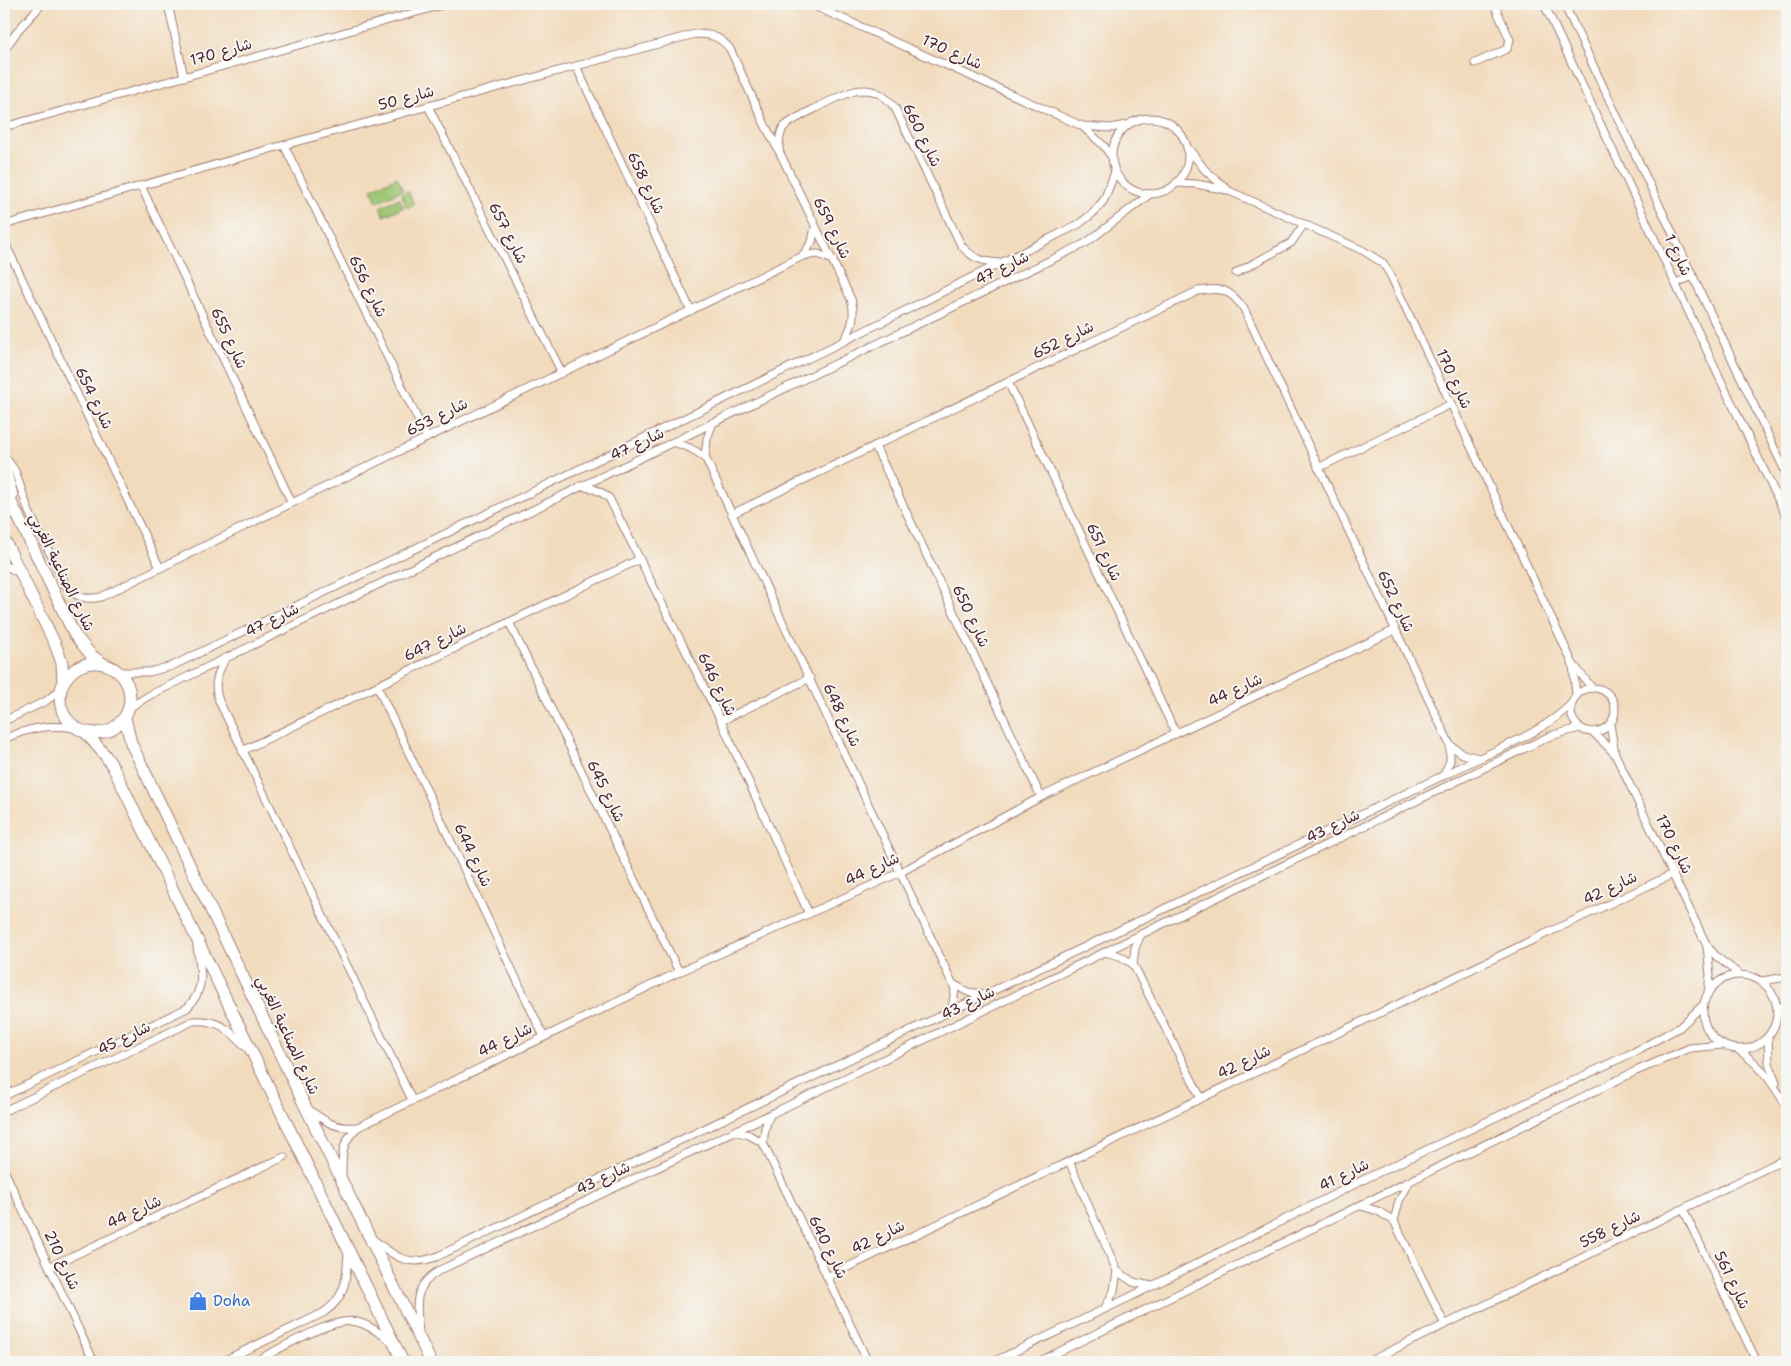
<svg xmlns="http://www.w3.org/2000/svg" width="1791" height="1366" font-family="'Shantell Sans','Playpen Sans Arabic',sans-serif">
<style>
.green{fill:#9ac470;stroke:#72724e}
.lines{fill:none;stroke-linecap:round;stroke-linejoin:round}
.street-casing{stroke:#9e7d74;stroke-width:9}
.primary-casing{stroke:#9e7d74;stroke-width:13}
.street{stroke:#fff;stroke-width:7}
.primary{stroke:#fff;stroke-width:11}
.labels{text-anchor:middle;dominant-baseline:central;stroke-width:4;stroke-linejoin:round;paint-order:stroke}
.street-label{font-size:15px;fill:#4a1f2b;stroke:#f6f6f2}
.shop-label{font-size:15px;fill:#366cbe;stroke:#f6f6f2;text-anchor:start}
</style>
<rect width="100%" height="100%" fill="#f6f6f2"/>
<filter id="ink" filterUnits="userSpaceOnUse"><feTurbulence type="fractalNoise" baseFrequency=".02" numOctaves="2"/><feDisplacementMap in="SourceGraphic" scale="10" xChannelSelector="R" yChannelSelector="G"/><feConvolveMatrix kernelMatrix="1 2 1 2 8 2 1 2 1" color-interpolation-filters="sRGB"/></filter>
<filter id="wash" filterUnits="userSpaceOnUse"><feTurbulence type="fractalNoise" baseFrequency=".0096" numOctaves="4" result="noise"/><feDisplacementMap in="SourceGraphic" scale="20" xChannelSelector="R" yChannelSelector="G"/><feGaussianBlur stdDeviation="1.12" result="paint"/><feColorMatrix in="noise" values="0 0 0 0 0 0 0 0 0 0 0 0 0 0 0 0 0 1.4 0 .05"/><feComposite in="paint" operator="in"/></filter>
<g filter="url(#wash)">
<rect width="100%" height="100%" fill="#f2dbbd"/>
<g class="green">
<polygon points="397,177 403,190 377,202 371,189"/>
<polygon points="408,191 414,204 407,208 401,194"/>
<polygon points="399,198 404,207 384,216 380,207"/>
</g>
</g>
<g filter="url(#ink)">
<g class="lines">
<g class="street-casing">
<g id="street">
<polyline points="168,4 184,77"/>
<polyline points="810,4 1082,126 1103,145 1111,156"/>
<polyline points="1544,4 1724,387 1787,518"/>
<polyline points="1564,4 1787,475"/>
<polyline points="4,50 20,28 42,4"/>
<polyline points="1475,63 1507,49 1510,40 1494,4"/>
<polyline points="576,66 691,311"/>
<polyline points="428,106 562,373"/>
<circle cx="1150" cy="156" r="38"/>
<polyline points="1082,126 1111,128 1126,125"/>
<polyline points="4,127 446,4"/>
<polyline points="284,145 427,438"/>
<polyline points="1188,148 1205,170 1227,189"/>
<polyline points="1176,183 1196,184 1227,190 1362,250 1383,263 1390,274 1573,664 1592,688"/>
<polyline points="141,186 292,503"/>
<path d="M4,225l280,-80 411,-111c15,0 25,2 35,15l36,78 13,24"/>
<polyline points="4,241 160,568"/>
<polyline points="803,255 812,242 815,227"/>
<polyline points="1236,273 1291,243 1304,224"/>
<polyline points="1676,283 1693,276"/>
<path d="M844,341c8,-14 12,-25 7,-42l-72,-148c0,-8 0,-16 4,-23 6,-8 60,-34 72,-37 3,-1 8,-1 11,-1 13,1 21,8 29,18l66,137c11,14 23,17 40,18"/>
<polyline points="1008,382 1176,734"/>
<path d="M713,422l-6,17 -2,18c84,177 166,356 250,532l-3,20"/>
<polyline points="673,442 690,448 705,457"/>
<polyline points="875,446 1041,797"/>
<path d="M4,455l11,16 14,41 38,75c10,11 19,13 34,10l191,-94 511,-247 15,-2 15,6"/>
<polyline points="1318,468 1451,404"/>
<path d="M580,486c12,2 20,4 29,12l112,223 88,193"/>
<path d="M732,514l466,-223c24,-4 32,-2 46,18l206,436v16l-6,14"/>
<polyline points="4,565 19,573"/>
<polyline points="509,622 679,972"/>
<path d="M226,658c-9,15 -13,27 -7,43l193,399"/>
<polyline points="1573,665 1576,695"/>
<polyline points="119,672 149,672 172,666 844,341 1079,224 1093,213 1104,200 1115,172"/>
<polyline points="377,686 544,1037"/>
<circle cx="1593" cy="710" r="22"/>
<polyline points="129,708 150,695 226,658 1086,243 1150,194"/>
<polyline points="4,721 46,701 60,690"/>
<polyline points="721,721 810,678"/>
<polyline points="1610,724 1615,754 1707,946 1717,957 1739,974"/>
<polyline points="1593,732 1613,752"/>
<path d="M4,739c24,-11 45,-15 71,-11"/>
<polyline points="1450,745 1463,754 1478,758"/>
<polyline points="242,751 640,559"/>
<polyline points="1141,934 1135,948 1133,964 1201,1098"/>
<polyline points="1707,946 1710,975 1708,992"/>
<polyline points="1105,952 1120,956 1133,964"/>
<circle cx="1740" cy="1012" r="37"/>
<polyline points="1762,981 1787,977"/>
<polyline points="953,984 968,992 983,994"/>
<polyline points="1777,1012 1787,1001"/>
<polyline points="1768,1037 1769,1063 1776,1083"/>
<path d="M1737,1049c24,16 34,32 49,56"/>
<path d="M4,1096l183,-88c19,-19 14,-36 10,-61"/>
<path d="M308,1109c18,13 27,20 49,18"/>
<path d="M4,1111l189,-90c26,-2 36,9 53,26"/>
<polyline points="770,1114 765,1128 763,1143 868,1362"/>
<polyline points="734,1131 749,1135 763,1143"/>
<polyline points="1069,1161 1117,1271 1133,1282 1151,1286"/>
<polyline points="4,1170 94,1362"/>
<path d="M342,1176c0,-21 -1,-34 16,-49l321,-155 220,-99 142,-76 354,-167"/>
<polyline points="1361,1206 1378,1211 1394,1221 1445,1325"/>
<polyline points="1683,1209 1757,1362"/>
<polyline points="1394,1221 1399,1201 1408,1185"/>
<path d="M374,1240c21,17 34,27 62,17l1025,-490c36,-18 84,-35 111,-64"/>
<polyline points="51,1266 284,1157"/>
<polyline points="827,1277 1543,935 1673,874"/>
<polyline points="1105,1308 1114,1291 1117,1271"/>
<path d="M419,1331c-3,-28 -6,-45 21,-61l331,-156 779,-378 30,-8"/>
<path d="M221,1362l102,-49c24,-16 23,-34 25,-60"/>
<path d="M253,1362c25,-11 79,-46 104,-40 13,3 24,12 34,19"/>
<polyline points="993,1362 1130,1297 1369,1177 1634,1052 1680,1027 1703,1005"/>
<polyline points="1038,1362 1636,1071 1690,1048 1722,1045"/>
<polyline points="1368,1362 1787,1158"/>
</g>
</g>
<g class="primary-casing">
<g id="primary">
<polyline points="4,466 12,495"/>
<polyline points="4,487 74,634 91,655 102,663"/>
<polyline points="4,539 55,644 62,663 63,682"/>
<circle cx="95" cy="698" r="35"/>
<polyline points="125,718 131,743 305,1106 431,1362"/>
<polyline points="86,733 105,755 113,767 403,1362"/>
</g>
</g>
<use href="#street" class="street"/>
<use href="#primary" class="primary"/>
</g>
</g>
<defs>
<g id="shop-bare" transform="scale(1.5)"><path d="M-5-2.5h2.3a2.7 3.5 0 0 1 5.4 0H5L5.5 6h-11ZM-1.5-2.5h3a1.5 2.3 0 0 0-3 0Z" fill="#3f7fe0" stroke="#f6f6f2" stroke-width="2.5" paint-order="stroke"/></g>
</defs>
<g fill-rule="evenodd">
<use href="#shop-bare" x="198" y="1301"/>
</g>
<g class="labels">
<g class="street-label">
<text transform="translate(221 52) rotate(-16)">شارع 170</text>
<text transform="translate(952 52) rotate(24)">شارع 170</text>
<text transform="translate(406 98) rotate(-15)">شارع 50</text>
<text transform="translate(922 135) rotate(64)">شارع 660</text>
<text transform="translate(646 183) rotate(65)">شارع 658</text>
<text transform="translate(832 228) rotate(64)">شارع 659</text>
<text transform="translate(508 233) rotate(63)">شارع 657</text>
<text transform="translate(1678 255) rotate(65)">شارع 1</text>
<text transform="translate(1002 268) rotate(-26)">شارع 47</text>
<text transform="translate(368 286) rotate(64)">شارع 656</text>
<text transform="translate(229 338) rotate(65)">شارع 655</text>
<text transform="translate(1063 340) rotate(-26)">شارع 652</text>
<text transform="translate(1454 379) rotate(65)">شارع 170</text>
<text transform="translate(94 398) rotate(64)">شارع 654</text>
<text transform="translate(437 417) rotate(-26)">شارع 653</text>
<text transform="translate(637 444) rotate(-25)">شارع 47</text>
<text transform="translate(1104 552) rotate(65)">شارع 651</text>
<text transform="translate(62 572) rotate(64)">شارع الصناعية الغربي</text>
<text transform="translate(1396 601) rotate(65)">شارع 652</text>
<text transform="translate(971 616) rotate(65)">شارع 650</text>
<text transform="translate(272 620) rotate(-26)">شارع 47</text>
<text transform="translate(435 642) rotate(-26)">شارع 647</text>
<text transform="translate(717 684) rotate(64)">شارع 646</text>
<text transform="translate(1235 690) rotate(-25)">شارع 44</text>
<text transform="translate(842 715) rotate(65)">شارع 648</text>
<text transform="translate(606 791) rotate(64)">شارع 645</text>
<text transform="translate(1333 826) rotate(-26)">شارع 43</text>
<text transform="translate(1674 844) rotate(64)">شارع 170</text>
<text transform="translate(473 855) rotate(65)">شارع 644</text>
<text transform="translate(872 869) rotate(-25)">شارع 44</text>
<text transform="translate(1610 888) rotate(-25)">شارع 42</text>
<text transform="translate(968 1003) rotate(-26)">شارع 43</text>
<text transform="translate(288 1035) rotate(65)">شارع الصناعية الغربي</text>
<text transform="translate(124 1038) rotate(-26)">شارع 45</text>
<text transform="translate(505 1040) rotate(-26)">شارع 44</text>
<text transform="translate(1244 1062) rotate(-26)">شارع 42</text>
<text transform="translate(1344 1175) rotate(-26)">شارع 41</text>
<text transform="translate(603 1178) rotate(-25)">شارع 43</text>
<text transform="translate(134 1212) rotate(-25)">شارع 44</text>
<text transform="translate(1610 1229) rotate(-26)">شارع 558</text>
<text transform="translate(878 1237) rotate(-26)">شارع 42</text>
<text transform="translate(828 1247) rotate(64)">شارع 640</text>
<text transform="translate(62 1260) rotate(65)">شارع 210</text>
<text transform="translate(1732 1280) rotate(64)">شارع 561</text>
</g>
<g class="shop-label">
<text x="213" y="1301">Doha</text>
</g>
</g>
<rect width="1791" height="1366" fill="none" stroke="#f6f6f2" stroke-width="20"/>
</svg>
